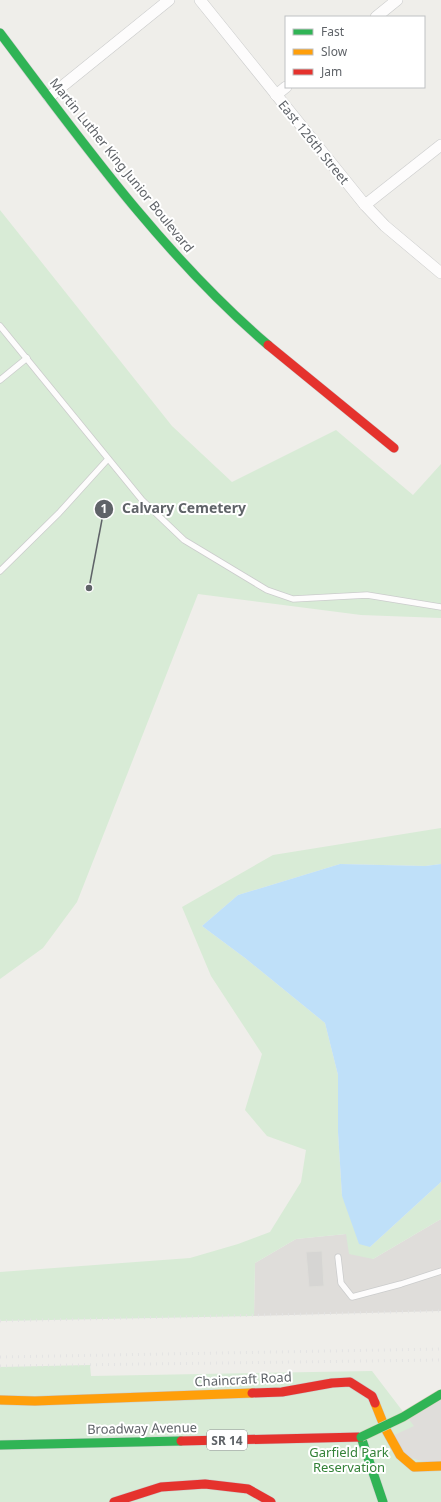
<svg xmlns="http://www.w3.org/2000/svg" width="441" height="1502" font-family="'Noto Sans',sans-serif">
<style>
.industrial{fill:#dfddda}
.green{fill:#d8ebd6}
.water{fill:#bfe0f9}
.building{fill:#d6d5d3;stroke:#deddd9}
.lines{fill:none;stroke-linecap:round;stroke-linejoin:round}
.lane-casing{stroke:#cbcccc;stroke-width:7}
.street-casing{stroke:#cbcccc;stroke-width:12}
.fast-casing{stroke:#cacacb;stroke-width:10}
.slow-casing{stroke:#cacacb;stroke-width:10}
.jam-casing{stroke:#cacacb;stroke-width:10}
.lane{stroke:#fdfcfc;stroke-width:5.5}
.street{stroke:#fdfcfc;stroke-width:11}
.fast{stroke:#30b455;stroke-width:9}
.slow{stroke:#ff9f0a;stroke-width:9}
.jam{stroke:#e5322d;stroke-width:9}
.rail{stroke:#e4e4e4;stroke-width:3;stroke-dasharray:1 5;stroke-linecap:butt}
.fast-bridge-casing{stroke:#d7ceb8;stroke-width:10;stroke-linecap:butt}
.fast-bridge{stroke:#30b455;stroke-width:9}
.labels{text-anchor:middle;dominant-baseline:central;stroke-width:4;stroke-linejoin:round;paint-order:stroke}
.shield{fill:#fff;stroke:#8f9295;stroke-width:1}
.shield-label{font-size:12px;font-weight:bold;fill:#5f6368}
.street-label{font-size:13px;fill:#5f6368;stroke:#fff}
.park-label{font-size:13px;fill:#348238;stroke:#fff}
.leader{fill:none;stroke:#5f6368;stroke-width:1.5}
.callout-dot{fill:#5f6368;stroke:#fff;stroke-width:1.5}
.mark-label{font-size:12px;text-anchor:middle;font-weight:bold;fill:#fff}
.callout-label{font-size:14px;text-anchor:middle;font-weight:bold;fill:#5f6368;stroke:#fff;stroke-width:4;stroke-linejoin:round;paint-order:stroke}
</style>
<rect width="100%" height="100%" fill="#efeeea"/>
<g class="industrial">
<polygon points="441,1219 441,1311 254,1316 255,1263 296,1239 346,1234 373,1259"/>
<polygon points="441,1393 441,1466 414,1467 385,1428"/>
</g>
<g class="green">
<polygon points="0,210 172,426 232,482 336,430 413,495 441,464 441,618 361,615 198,594 77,902 43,948 0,979"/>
<polygon points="441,828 441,864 425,866 340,864 238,895 202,926 245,958 325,1023 338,1075 338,1132 342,1196 370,1247 441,1182 441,1219 373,1259 349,1254 346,1234 296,1239 255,1263 254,1316 0,1321 0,1272 190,1258 238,1244 270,1232 301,1182 306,1150 267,1136 245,1110 262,1054 211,976 182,907 273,855"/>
<polygon points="90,1365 91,1376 372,1371 414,1426 390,1437 400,1455 441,1466 441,1502 0,1502 0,1367"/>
</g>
<polygon class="water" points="340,864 425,866 441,864 441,1182 370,1247 359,1244 342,1196 338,1132 338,1075 325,1023 245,958 202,926 238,895"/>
<polygon class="building" points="322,1251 324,1286 309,1287 306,1252"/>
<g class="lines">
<g class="lane-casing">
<g id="lane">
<polyline points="0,326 142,500 184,540 267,590 293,599 367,595 441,607"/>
<polyline points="0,380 27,358"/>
<polyline points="0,571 59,513 108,459"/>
<polyline points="338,1257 341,1283 352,1297 401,1284 441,1271"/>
</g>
</g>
<g class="street-casing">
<g id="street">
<polyline points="200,0 365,205 385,226 441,273"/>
<polyline points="376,17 397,0"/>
<polyline points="276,95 286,87"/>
<polyline points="49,97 169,0"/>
<polyline points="365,205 441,145"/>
</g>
</g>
<g class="fast-casing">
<g id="fast">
<path d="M0,33c82,109 164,223 268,312"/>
<polyline points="361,1437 383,1502"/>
<polyline points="0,1445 181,1441"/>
</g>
</g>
<g class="slow-casing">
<g id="slow">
<polyline points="0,1400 35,1401 252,1393"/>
<polyline points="375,1403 385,1428 400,1455 414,1467 441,1466"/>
</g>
</g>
<g class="jam-casing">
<g id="jam">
<polyline points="268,345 394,448"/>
<polyline points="252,1393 282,1392 332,1383 350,1382 372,1396 375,1403"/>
<polyline points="181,1441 361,1437"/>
<polyline points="114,1502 161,1487 205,1484 248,1489 271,1502"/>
</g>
</g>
<use href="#lane" class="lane"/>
<use href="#street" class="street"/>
<use href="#fast" class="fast"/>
<use href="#slow" class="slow"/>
<use href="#jam" class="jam"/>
<g class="rail">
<polyline points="0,1321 441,1311"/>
<polyline points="0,1357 441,1349"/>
<polyline points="0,1366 441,1360"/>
</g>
<g class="fast-bridge-casing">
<polyline id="fast-bridge" points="361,1437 403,1417 441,1394"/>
</g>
<use href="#fast-bridge" class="fast-bridge"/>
</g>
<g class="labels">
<rect class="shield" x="207" y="1430" width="40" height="20" rx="3"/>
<g class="shield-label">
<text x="227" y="1440">SR 14</text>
</g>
<g class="street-label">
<text transform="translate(314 142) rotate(51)">East 126th Street</text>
<text transform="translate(122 165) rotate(51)">Martin Luther King Junior Boulevard</text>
<text transform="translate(243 1379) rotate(-3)">Chaincraft Road</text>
<text transform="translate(142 1428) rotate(-1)">Broadway Avenue</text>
</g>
<g class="park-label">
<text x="349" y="1452">Garfield Park<tspan x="349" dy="15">Reservation</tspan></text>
</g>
</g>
<path class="leader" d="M89 588L104 509"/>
<g class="callout-dot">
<circle cx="89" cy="588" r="4"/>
<circle cx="104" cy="509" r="10"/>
</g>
<g class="mark-label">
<text x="104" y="513">1</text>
</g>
<g class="callout-label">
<text x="184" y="513">Calvary Cemetery</text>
</g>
<rect x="285" y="16" width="140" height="72" fill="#ffffff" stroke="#bfc1c3"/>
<rect x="293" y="29" width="20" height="6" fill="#30b455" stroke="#bfc1c3"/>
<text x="321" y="36" font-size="12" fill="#5f6368">Fast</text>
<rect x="293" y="49" width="20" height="6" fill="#ff9f0a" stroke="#bfc1c3"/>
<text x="321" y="56" font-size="12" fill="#5f6368">Slow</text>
<rect x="293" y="69" width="20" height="6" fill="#e5322d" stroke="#bfc1c3"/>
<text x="321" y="76" font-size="12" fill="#5f6368">Jam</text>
</svg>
